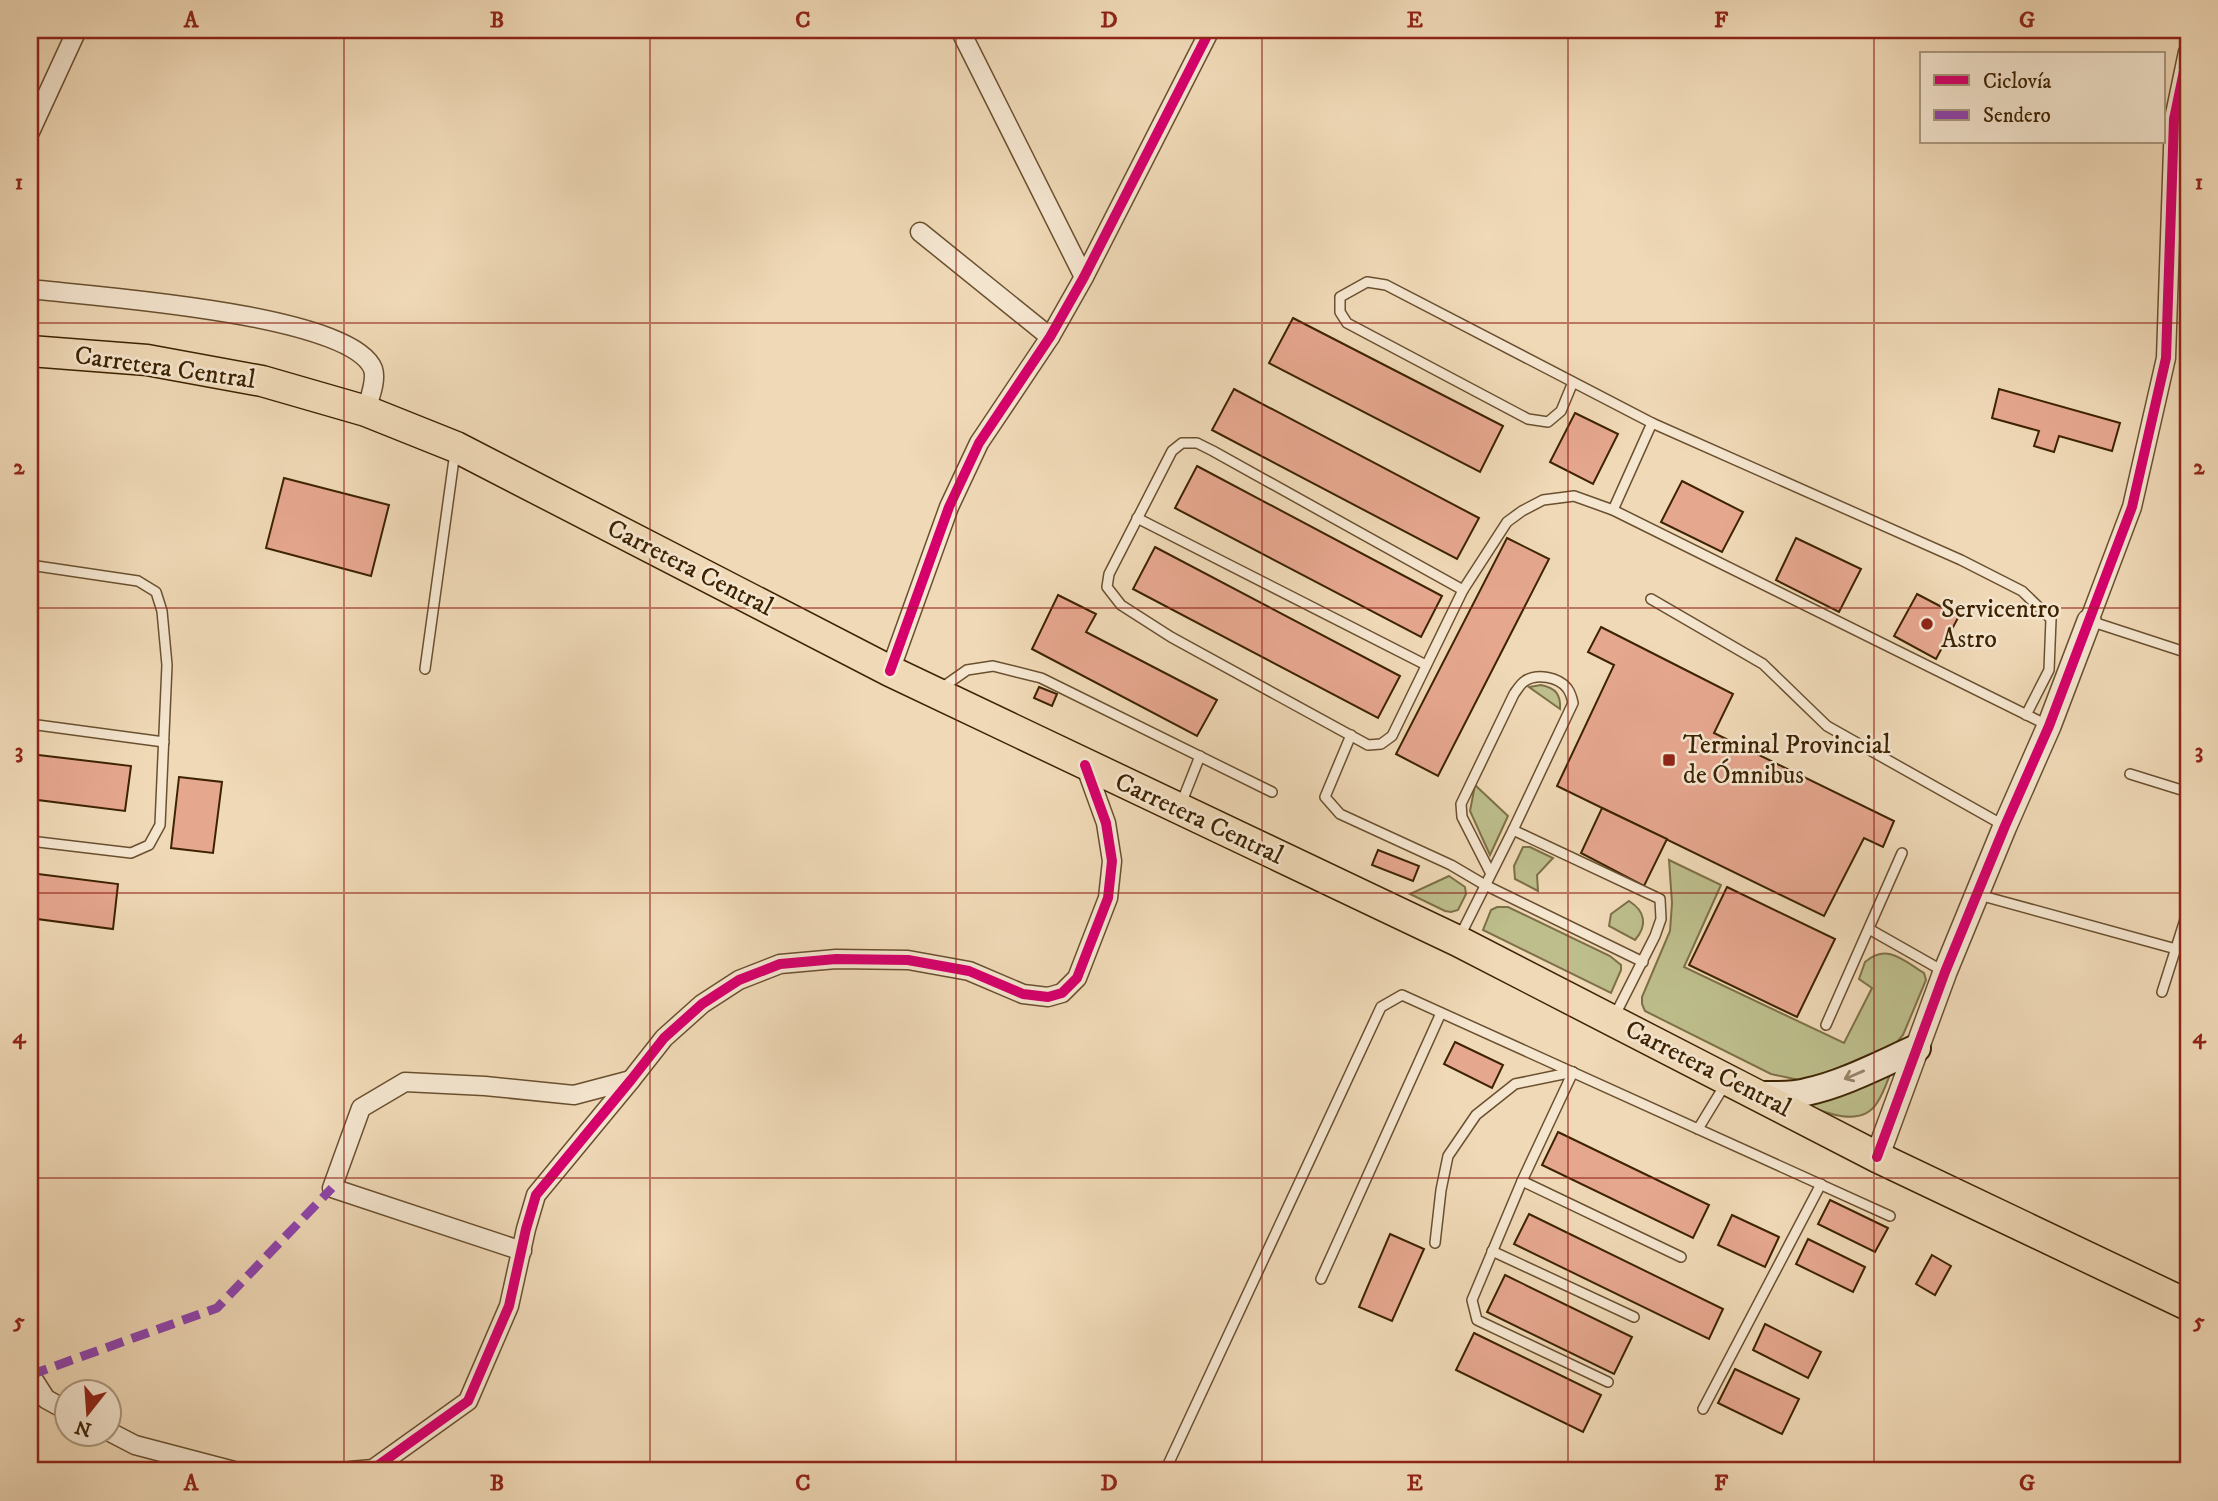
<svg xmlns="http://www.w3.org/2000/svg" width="2218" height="1501" font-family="'IM FELL DW Pica',serif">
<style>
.green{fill:#bdbe8c;stroke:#7d7047;stroke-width:2}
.building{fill:#e6a78f;stroke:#3d2302;stroke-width:2}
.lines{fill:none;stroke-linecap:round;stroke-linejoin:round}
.service-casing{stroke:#6a502f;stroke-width:12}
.minor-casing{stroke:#6a502f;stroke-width:21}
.tertiary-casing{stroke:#6a502f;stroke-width:26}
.secondary-casing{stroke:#3d2302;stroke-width:30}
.primary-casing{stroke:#3d2302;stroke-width:33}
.service{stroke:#f5e6d0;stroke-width:9}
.minor{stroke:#f5e6d0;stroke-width:18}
.tertiary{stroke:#f5e6d0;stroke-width:23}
.secondary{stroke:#f5e6d0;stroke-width:26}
.primary{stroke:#f0d9b7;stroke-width:30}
.quiet{stroke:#8e44ad;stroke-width:9;stroke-dasharray:18 9;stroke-linecap:butt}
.cycleway-casing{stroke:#f5e6d0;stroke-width:15}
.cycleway{stroke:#d6006c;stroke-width:10}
.oneway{stroke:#998469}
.grid{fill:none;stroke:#8f2418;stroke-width:2;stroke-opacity:0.55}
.poi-dot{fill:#8f2418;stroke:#f5e6d0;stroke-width:2.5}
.labels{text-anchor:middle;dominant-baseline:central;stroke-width:5;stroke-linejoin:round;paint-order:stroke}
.street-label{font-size:26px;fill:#3d2302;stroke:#f5e6d0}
.poi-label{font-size:26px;fill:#3d2302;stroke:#f5e6d0;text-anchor:start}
.neatline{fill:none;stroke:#8f2418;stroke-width:2.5}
.grid-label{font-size:23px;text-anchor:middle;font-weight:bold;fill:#8f2418}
</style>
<rect width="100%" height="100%" fill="#f0d9b7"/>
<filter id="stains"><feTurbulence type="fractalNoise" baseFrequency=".00286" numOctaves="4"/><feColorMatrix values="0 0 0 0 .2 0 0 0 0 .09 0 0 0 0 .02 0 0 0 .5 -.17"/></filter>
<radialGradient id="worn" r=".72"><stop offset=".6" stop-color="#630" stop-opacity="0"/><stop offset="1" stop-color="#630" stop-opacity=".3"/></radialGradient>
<g class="green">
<path d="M1541,685c15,3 20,10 19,24l-31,-22z"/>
<polygon points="1475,785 1508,816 1490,855 1470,811"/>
<polygon points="1523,847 1530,847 1553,858 1537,875 1538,891 1515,879 1514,866"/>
<path d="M1669,860l52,25 -37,82 160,76 28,-55 -13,-9 6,-17c22,-19 38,-2 59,11l2,7 -23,55 -7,8 -86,37h-11l-28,-6 -126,-63 -3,-7v-7l28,-66 2,-28z"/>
<polygon points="1449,876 1465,887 1466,894 1458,910 1451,912 1445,911 1410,894"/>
<path d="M1629,901c16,10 19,24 6,39l-26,-14 2,-12z"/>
<polygon points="1497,907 1508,907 1610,956 1621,965 1621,970 1611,993 1483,930 1491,910"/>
<path d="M1891,1072c-4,10 -8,22 -14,31 -16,25 -52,10 -73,1z"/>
</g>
<g class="building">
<polygon points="1293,318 1503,426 1480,472 1269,363"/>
<polygon points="1234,389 1479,518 1457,559 1212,430"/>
<polygon points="1999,389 2120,423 2112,451 2059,436 2054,452 2034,446 2039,431 1992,418"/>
<polygon points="1575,413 1618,434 1593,484 1550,462"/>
<polygon points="1197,466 1442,596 1421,637 1175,508"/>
<polygon points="284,478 389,505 371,576 266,548"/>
<polygon points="1682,481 1743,512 1722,552 1661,522"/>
<polygon points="1507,538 1549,559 1438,776 1396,754"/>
<polygon points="1796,538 1861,569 1839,612 1776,580"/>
<polygon points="1155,547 1400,676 1378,718 1133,589"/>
<polygon points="1917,594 1959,616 1936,659 1894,636"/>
<polygon points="1058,595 1096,614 1086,632 1217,700 1197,736 1032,649"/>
<polygon points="1601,627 1733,694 1714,733 1894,821 1883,847 1864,838 1824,916 1557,786 1614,665 1588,652"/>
<polygon points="1039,687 1057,694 1052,706 1034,698"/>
<polygon points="30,754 131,766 125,811 30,799"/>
<polygon points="179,777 222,782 213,853 171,848"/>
<polygon points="1602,808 1667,839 1644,886 1581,853"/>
<polygon points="1378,850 1419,866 1413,881 1372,865"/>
<polygon points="30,873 118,884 113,929 30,918"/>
<polygon points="1727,887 1835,939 1797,1017 1689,965"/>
<polygon points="1455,1042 1503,1065 1492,1088 1444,1064"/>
<polygon points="1558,1132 1709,1205 1693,1238 1542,1165"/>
<polygon points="1830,1200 1888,1228 1875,1252 1818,1224"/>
<polygon points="1529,1214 1723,1309 1709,1339 1514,1244"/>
<polygon points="1732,1215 1779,1237 1765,1267 1718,1245"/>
<polygon points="1390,1234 1424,1249 1392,1321 1359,1307"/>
<polygon points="1808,1239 1865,1267 1853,1292 1796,1264"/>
<polygon points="1932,1255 1951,1266 1935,1295 1916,1284"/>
<polygon points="1505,1275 1632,1337 1614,1374 1487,1312"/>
<polygon points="1765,1324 1821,1352 1808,1378 1753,1350"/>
<polygon points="1474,1333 1601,1395 1583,1432 1456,1370"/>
<polygon points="1735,1369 1799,1399 1782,1434 1718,1403"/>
</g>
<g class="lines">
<g class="service-casing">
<g id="service">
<polyline points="1573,382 1561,411 1548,422 1528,419 1347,323 1340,312 1340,297 1367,282 1386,285 1652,423"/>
<polygon points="1182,443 1197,443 1213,451 1463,590 1392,736 1381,744 1368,745 1171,637 1121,605 1107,587 1109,574 1172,451"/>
<polyline points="1613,510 1652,423 1961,560 2022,591 2051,619 2049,670 2026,715"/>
<polyline points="1137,518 1426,665"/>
<polyline points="30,565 138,581 156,592 162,611 167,665 160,825 149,845 131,853 30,841"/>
<polyline points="1463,590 1507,522 1522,511 1543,500 1574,496 1613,510 2047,725"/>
<polyline points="1651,599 1763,664 1827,726 2003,825"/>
<polyline points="2090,621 2188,653"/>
<polyline points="425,669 455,452"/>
<polyline points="940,689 967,670 993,666 1041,678 1272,792"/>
<polyline points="30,724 164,742"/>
<polyline points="1351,735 1325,797 1340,814 1451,865 1485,885 1643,962"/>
<polyline points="2130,774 2188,792"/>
<polyline points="1181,804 1200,756"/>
<polyline points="1513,830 1660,899 1661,919 1655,936 1615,1015"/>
<polyline points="1979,895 2176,949"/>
<polyline points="1869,929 1943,971"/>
<path d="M1459,938l54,-108 60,-127c-1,-5 -3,-11 -6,-15 -9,-11 -30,-15 -42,-7 -4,2 -8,9 -11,13l-53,110 1,13 29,57"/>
<polyline points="2162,992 2188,910"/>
<polyline points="1826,1025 1902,853"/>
<polyline points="1573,1072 1522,1181 1472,1300 1477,1320 1608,1382"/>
<polyline points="1698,1129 1726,1083"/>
<polyline points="1522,1181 1681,1257"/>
<polyline points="1435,1243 1441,1190 1448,1156 1476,1115 1515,1084 1573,1072"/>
<polyline points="1492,1251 1634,1317"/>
<polyline points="1321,1279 1441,1013"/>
<polyline points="1703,1409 1821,1184"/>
<polyline points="1165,1471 1381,1007 1402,995 1890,1216"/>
</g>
</g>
<g class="minor-casing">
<g id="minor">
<polyline points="960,30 1084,277"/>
<polyline points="30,132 77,30"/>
<polyline points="920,232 1050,337"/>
<path d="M30,289c59,7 321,24 343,80 4,12 -4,30 -7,42"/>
<polyline points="2089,621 2132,507 2166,358 2174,119 2188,52"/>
<polyline points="890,671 949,507 979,443 1050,337 1084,277 1210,30"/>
<polyline points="522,1251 332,1188 361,1108 405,1082 485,1086 574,1095 631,1080"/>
<polyline points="30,1374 46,1399 66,1410"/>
<polyline points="108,1431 135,1445 234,1471"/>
<polyline points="350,1471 373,1469 468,1401 509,1306 526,1229 536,1195 631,1080 664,1038 702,1004 739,980 780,964 836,959 908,960 969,971 1023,994 1048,997 1062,993 1077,978 1108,898 1112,861 1106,823 1085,765"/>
</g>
</g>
<g class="tertiary-casing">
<polyline id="tertiary" points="1877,1157 1945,972 2005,826 2049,726 2089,621"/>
</g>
<g class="secondary-casing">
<path id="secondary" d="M1757,1095c17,0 33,1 49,-3 38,-8 75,-28 111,-44"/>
</g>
<g class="primary-casing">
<polyline id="primary" points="30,351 147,360 262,381 366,411 456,447 890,671 1458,941 1877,1157 2188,1305"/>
</g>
<use href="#service" class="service"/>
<use href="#minor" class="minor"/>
<use href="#tertiary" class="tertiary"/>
<use href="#secondary" class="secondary"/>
<use href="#primary" class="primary"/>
<polyline class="quiet" points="30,1375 217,1308 332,1188"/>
<g class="cycleway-casing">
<g id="cycleway">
<polyline points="890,671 949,507 979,443 1050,337 1084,277 1210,30"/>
<polyline points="1877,1157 1945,972 2005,826 2049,726 2132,507 2166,358 2174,119 2188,52"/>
<polyline points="350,1471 373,1469 468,1401 509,1306 526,1229 536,1195 631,1080 664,1038 702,1004 739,980 780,964 836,959 908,960 969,971 1023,994 1048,997 1062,993 1077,978 1108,898 1112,861 1106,823 1085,765"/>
</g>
</g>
<use href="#cycleway" class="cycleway"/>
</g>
<defs><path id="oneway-shaft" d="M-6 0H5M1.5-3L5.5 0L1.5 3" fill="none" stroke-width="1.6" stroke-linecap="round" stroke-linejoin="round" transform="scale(1.75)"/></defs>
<use class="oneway" href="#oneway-shaft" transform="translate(1854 1075) rotate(157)"/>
<path class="grid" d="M344,30v1441M650,30v1441M956,30v1441M1262,30v1441M1568,30v1441M1874,30v1441M30,323h2158M30,608h2158M30,893h2158M30,1178h2158"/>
<g class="poi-dot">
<circle cx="1927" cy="624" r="7"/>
<rect x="1662" y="753" width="14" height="14" rx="3.5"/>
</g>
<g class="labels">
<g class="street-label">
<text transform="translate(165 368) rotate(8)">Carretera Central</text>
<text transform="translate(690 568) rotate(27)">Carretera Central</text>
<text transform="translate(1199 819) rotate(25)">Carretera Central</text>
<text transform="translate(1708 1069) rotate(27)">Carretera Central</text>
</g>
<g class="poi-label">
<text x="1941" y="609">Servicentro<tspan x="1941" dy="30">Astro</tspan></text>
<text x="1683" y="745">Terminal Provincial<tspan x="1683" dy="30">de Ómnibus</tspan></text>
</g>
</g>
<rect width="2218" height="1501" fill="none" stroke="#f0d9b7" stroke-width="77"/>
<rect x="1920" y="52" width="245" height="91" fill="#f5e6d0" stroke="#ab987e" stroke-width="2"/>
<rect x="1934" y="75" width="35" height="10" fill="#d6006c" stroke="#ab987e" stroke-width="2"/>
<text x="1983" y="88" font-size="21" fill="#3d2302">Ciclovía</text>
<rect x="1934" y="110" width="35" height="10" fill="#8e44ad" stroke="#ab987e" stroke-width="2"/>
<text x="1983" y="122" font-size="21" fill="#3d2302">Sendero</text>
<g transform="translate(88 1413) rotate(197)"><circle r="33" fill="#f5e6d0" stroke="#ab987e" stroke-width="2"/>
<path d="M0-5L12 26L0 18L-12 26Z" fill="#8f2418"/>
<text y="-10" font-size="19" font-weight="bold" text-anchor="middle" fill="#3d2302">N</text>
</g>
<rect x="38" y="38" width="2142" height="1424" class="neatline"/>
<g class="grid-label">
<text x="191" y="27">A</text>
<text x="497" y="27">B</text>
<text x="803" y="27">C</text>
<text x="1109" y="27">D</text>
<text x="1415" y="27">E</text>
<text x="1721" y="27">F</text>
<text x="2027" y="27">G</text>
<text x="19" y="189">1</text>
<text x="2199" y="189">1</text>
<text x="19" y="474">2</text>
<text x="2199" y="474">2</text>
<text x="19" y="758">3</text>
<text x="2199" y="758">3</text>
<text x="19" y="1043">4</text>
<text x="2199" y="1043">4</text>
<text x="19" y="1328">5</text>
<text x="2199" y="1328">5</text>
<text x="191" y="1490">A</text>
<text x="497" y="1490">B</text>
<text x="803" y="1490">C</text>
<text x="1109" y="1490">D</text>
<text x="1415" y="1490">E</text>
<text x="1721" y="1490">F</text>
<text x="2027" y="1490">G</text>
</g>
<rect width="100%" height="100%" filter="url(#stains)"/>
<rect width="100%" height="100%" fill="url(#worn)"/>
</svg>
